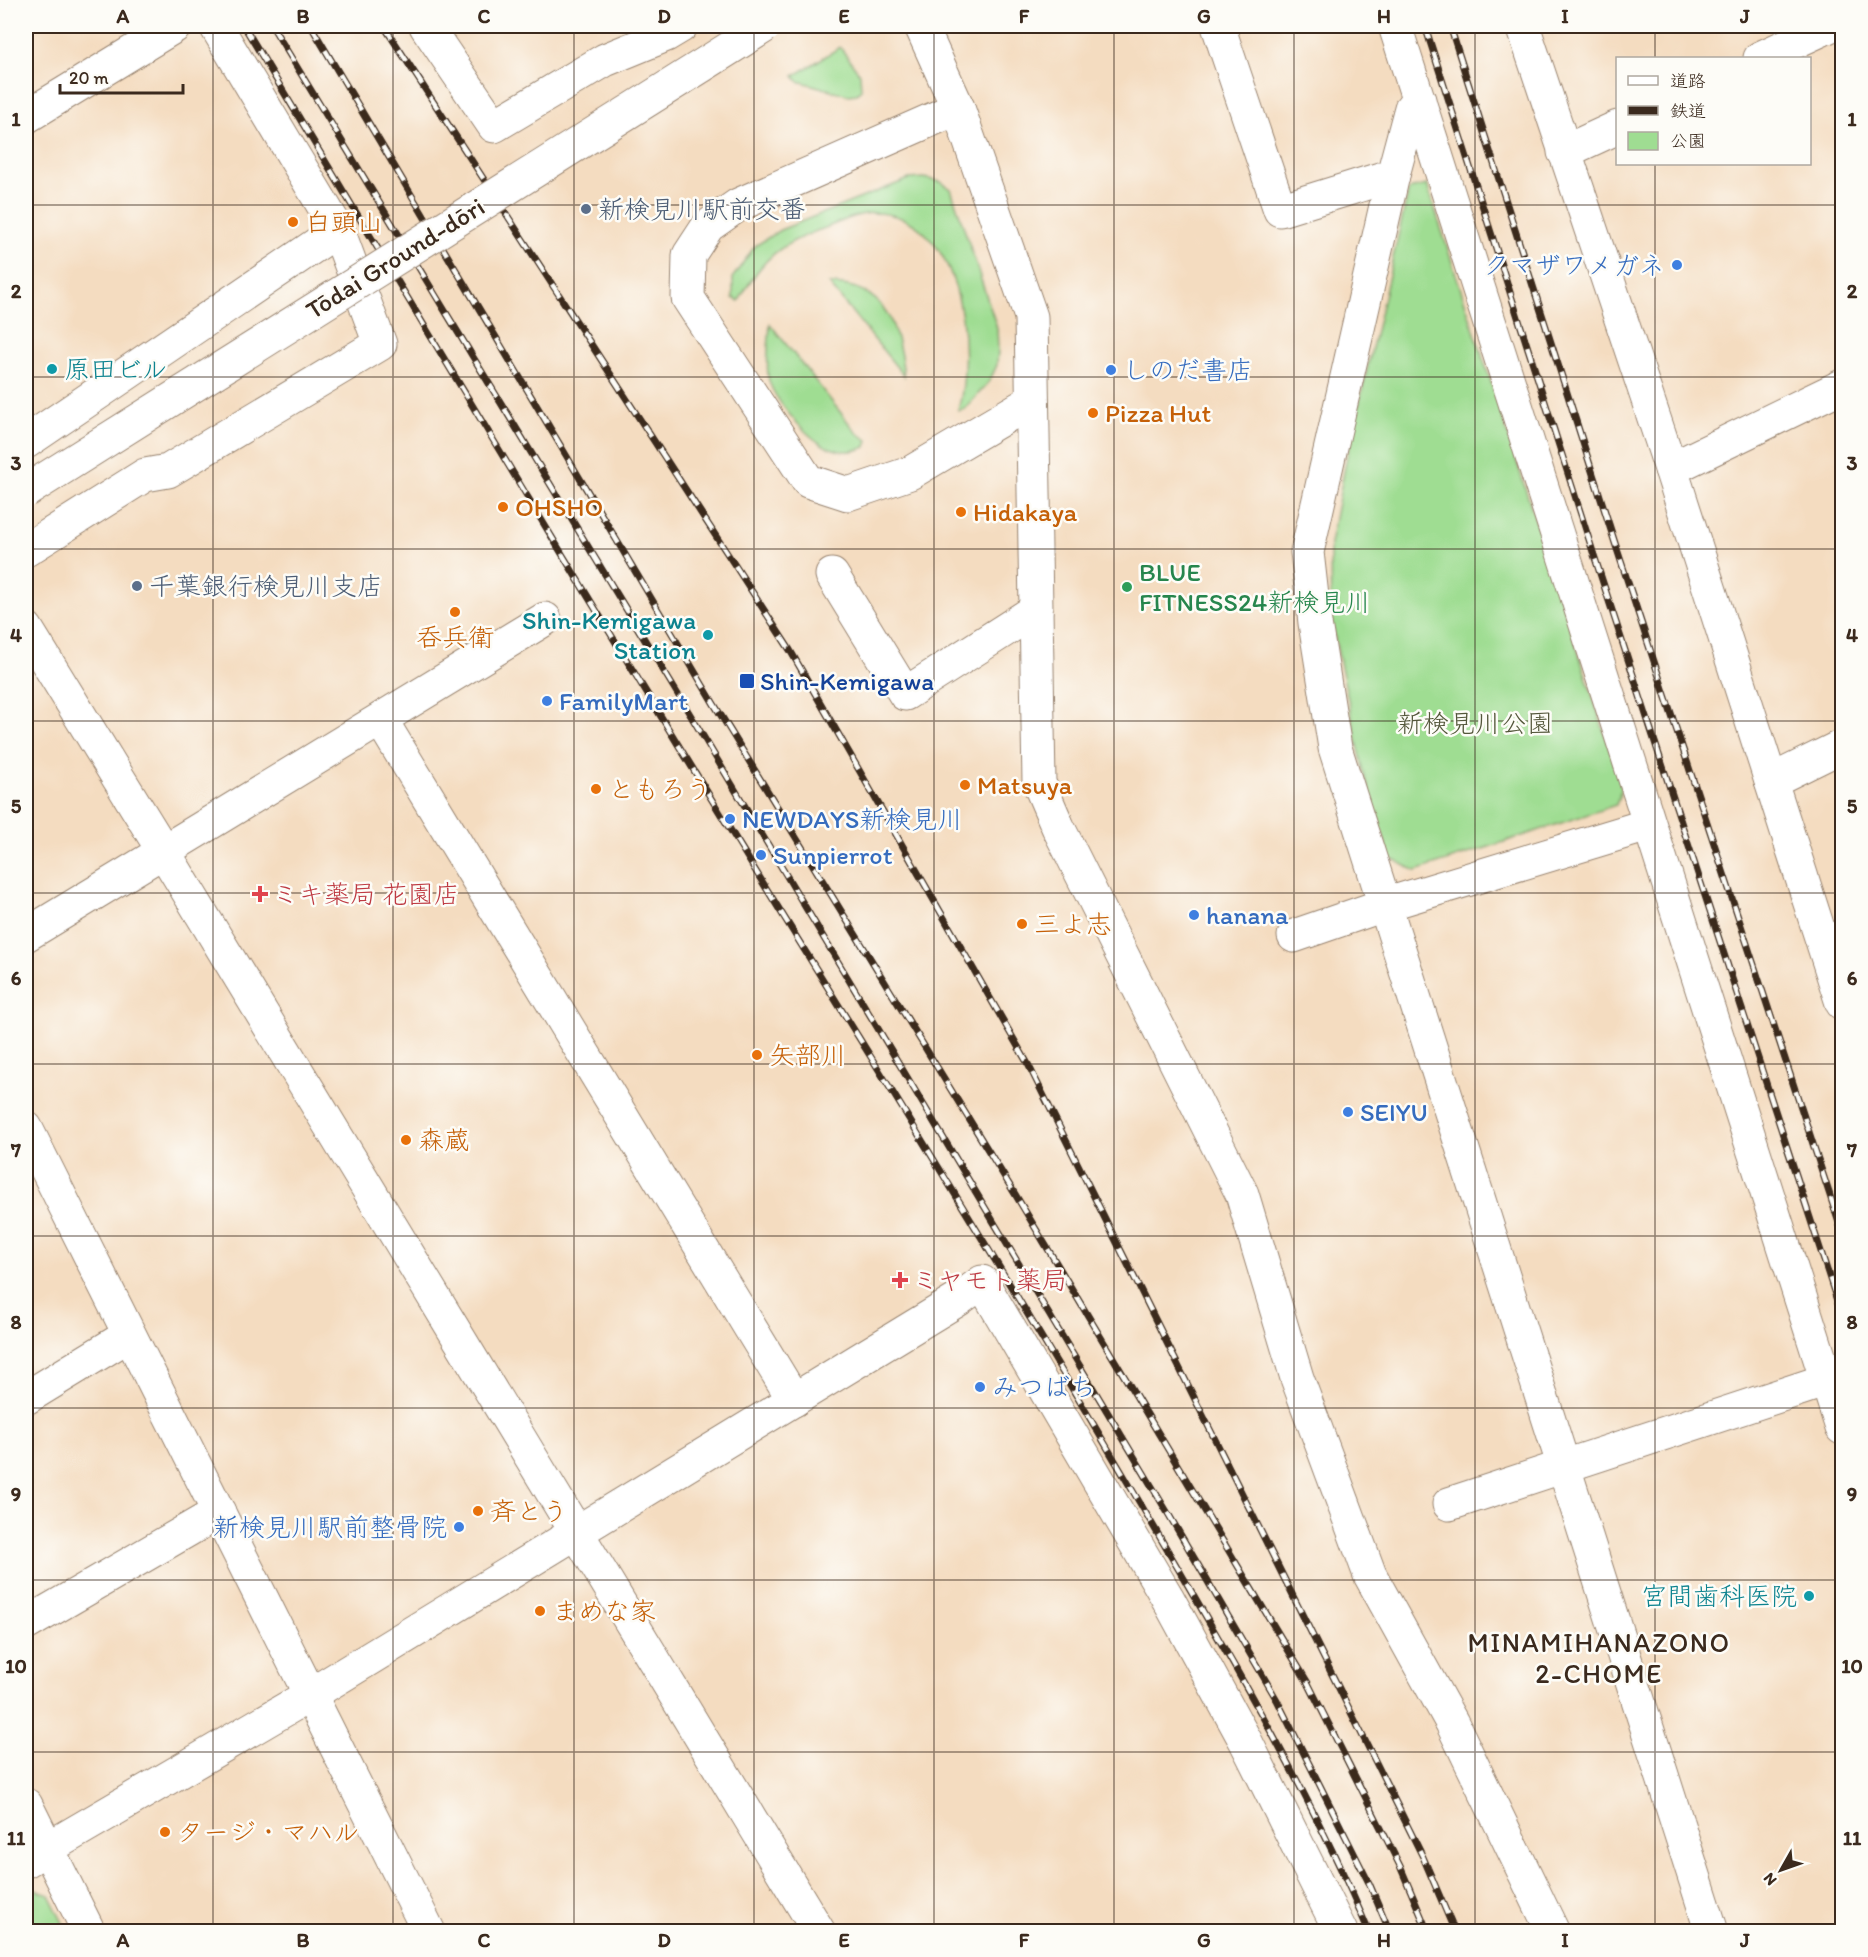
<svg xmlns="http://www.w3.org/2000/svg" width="1868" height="1957" font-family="Itim,'Klee One',sans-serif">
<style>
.green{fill:#9fdd92;stroke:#6d8458;stroke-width:1.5}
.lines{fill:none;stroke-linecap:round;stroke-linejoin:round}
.minor-casing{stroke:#98836f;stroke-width:35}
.minor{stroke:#fff;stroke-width:33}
.rail-casing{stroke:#3b2a1e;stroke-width:7}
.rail{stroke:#fdfcf7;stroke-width:4.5;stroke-dasharray:14;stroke-linecap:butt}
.minor-bridge-casing{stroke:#98836f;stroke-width:35;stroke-linecap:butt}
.minor-bridge{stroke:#fff;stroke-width:33}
.grid{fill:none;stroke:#3b2a1e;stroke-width:1.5;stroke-opacity:0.55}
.service-dot{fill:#5c6f8a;stroke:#fdfcf7;stroke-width:2}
.food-dot{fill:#e8710a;stroke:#fdfcf7;stroke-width:2}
.shop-dot{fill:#3f7fe0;stroke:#fdfcf7;stroke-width:2}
.culture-dot{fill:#0f9aa8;stroke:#fdfcf7;stroke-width:2}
.leisure-dot{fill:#2e9e5b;stroke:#fdfcf7;stroke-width:2}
.transit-dot{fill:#1a4fb4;stroke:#fdfcf7;stroke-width:2}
.health-dot{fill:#e0444e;stroke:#fdfcf7;stroke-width:2}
.labels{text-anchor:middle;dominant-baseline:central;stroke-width:5;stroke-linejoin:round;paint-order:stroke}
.service-label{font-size:26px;fill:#4e5e75;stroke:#fdfcf7;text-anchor:start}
.food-label{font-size:26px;fill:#c56008;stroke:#fdfcf7;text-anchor:start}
.street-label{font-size:26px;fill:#3b2a1e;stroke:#fdfcf7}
.shop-label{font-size:26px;fill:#366cbe;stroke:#fdfcf7;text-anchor:start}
.culture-label{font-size:26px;fill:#0d838f;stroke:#fdfcf7;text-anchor:end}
.leisure-label{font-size:26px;fill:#27864d;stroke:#fdfcf7;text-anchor:start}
.transit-label{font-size:26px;fill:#164399;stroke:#fdfcf7;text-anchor:start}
.park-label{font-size:26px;fill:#54573b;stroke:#fdfcf7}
.health-label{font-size:26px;fill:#be3a42;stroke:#fdfcf7;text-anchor:start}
.neighbourhood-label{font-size:27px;letter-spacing:1.5px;fill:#3b2a1e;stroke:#fdfcf7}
.neatline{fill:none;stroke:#3b2a1e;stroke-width:2}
.grid-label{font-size:20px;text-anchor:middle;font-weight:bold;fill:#3b2a1e}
</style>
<rect width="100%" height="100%" fill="#fdfcf7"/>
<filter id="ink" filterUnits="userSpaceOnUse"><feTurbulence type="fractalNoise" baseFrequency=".0167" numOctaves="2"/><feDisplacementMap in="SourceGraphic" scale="12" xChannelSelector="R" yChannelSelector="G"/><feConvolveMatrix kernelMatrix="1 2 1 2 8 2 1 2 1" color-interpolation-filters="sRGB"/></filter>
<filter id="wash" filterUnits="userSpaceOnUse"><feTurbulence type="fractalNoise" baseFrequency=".008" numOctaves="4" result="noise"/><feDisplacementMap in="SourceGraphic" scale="24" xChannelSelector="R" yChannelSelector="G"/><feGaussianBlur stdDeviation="1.35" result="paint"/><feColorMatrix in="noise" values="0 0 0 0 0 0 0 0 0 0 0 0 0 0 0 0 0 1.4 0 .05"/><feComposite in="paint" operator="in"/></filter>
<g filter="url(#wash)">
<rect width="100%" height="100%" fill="#f4dcc0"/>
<g class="green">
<polygon points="840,47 860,74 861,89 857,94 848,95 798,81 794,76"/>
<path d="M924,178l17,4 10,7 46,139 1,21 -1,16 -8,17 -24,27 -7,2c17,-64 5,-198 -85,-198 -17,1 -33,9 -48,15 -46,16 -63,30 -86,73l-6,-3v-21l22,-31 25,-16 129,-51z"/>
<polygon points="1427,185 1622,787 1616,805 1416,871 1390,858 1364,773 1331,621 1330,544 1347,456 1409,189"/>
<path d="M829,284c57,0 69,42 75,92z"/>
<path d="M770,324l86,108 12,8 -2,7c-12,5 -23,6 -36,1 -21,-7 -59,-50 -62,-72 -2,-17 1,-35 2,-52z"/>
<polygon points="26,1886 49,1895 67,1931 26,1931"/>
</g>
</g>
<g filter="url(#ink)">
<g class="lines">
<g class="minor-casing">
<g id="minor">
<polyline points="426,26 494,126 605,60 666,35 681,26"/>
<polyline points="921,26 958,108 1031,317 1039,783 1058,827 1242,1194 1297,1378 1370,1575 1452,1723 1553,1932"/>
<polyline points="1218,26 1280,210 1393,175"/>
<polyline points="1395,26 1842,1428"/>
<polyline points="1523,26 1671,469 1842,1003"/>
<polyline points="1760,58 1829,26"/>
<polyline points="1419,100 1411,108 1393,175 1307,552 1315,623 1335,748 1712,1932"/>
<polyline points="958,108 738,205 708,226 689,255 688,298 808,481 848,494 910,473 1032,401"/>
<polyline points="26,117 175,26"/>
<polyline points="1564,152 1618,127"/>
<polyline points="26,442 338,230"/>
<polyline points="1671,469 1842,386"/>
<polyline points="26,550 145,475 168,471 380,344 338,230 216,26"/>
<polyline points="832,575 905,694 1036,610"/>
<polyline points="26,628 164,852 819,1932"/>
<polyline points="381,720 794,1400"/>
<polyline points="1771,781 1842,746"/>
<polyline points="26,935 545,619"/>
<polyline points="1294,936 1384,905 1648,825"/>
<polyline points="26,1128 429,1932"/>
<polyline points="26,1398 129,1335"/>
<polyline points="1449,1504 1827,1380"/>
<polyline points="26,1624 219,1512"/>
<polyline points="26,1805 89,1932"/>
<polyline points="26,1861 310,1695 959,1299 982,1282 1167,1597 1245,1740 1341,1932"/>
</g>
</g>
<use href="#minor" class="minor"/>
<g class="rail-casing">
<g id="rail">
<path d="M244,26c208,346 416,693 630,1036 101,164 201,329 298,496 71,122 142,244 197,374"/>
<polyline points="272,26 691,716 1169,1515 1277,1700 1369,1883 1390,1932"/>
<polyline points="311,26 714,704 1015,1194 1308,1683 1400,1866 1428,1932"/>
<polyline points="384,26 790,650 1028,1064 1423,1857 1455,1932"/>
<polyline points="1425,26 1593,552 1842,1316"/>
<polyline points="1450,26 1615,543 1842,1232"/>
</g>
</g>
<use href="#rail" class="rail"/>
<g class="minor-bridge-casing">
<polyline id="minor-bridge" points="26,491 765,26"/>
</g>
<use href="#minor-bridge" class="minor-bridge"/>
</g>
</g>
<path class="grid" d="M213,26v1906M393,26v1906M574,26v1906M754,26v1906M934,26v1906M1114,26v1906M1294,26v1906M1475,26v1906M1655,26v32M1655,164v1768M26,205h1816M26,377h1816M26,549h1816M26,721h1816M26,893h1816M26,1064h1816M26,1236h1816M26,1408h1816M26,1580h1816M26,1752h1816"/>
<g class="service-dot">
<circle cx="586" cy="209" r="6"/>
<circle cx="137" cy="586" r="6"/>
</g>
<g class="food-dot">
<circle cx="293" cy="222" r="6"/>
<circle cx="1093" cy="413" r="6"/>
<circle cx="503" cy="507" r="6"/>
<circle cx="961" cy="512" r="6"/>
<circle cx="455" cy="612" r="6"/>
<circle cx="965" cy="785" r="6"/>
<circle cx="596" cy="789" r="6"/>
<circle cx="1022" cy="924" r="6"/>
<circle cx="757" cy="1055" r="6"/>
<circle cx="406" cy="1140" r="6"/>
<circle cx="478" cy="1511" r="6"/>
<circle cx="540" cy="1611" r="6"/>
<circle cx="165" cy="1832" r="6"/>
</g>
<g class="shop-dot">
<circle cx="1677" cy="265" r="6"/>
<circle cx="1111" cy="370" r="6"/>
<circle cx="547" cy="701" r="6"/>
<circle cx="730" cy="819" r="6"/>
<circle cx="761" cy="855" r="6"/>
<circle cx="1194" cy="915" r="6"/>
<circle cx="1348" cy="1112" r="6"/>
<circle cx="980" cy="1387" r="6"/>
<circle cx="459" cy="1527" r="6"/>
</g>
<g class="culture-dot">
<circle cx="52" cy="369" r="6"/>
<circle cx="708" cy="635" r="6"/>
<circle cx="1809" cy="1596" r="6"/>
</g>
<circle class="leisure-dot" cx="1127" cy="587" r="6"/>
<rect class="transit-dot" x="739" y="673" width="16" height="16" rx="3"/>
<g class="health-dot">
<path d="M257 885h6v6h6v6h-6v6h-6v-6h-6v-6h6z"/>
<path d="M897 1271h6v6h6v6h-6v6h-6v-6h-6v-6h6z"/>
</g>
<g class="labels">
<g class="service-label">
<text x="598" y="209">新検見川駅前交番</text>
<text x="149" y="586">千葉銀行検見川支店</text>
</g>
<g class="food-label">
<text x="305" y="222">白頭山</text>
<text x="1105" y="413">Pizza Hut</text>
<text x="515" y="507">OHSHO</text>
<text x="973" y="512">Hidakaya</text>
<text x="455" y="637" text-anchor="middle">呑兵衛</text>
<text x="977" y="785">Matsuya</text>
<text x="608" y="789">ともろう</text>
<text x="1034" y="924">三よ志</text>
<text x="769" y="1055">矢部川</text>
<text x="418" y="1140">森蔵</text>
<text x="490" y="1511">斉とう</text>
<text x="552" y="1611">まめな家</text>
<text x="177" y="1832">タージ・マハル</text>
</g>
<g class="street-label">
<text transform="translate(395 258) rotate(-32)">Tōdai Ground-dōri</text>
</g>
<g class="shop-label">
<text x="1665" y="265" text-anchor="end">クマザワメガネ</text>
<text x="1123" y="370">しのだ書店</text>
<text x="559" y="701">FamilyMart</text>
<text x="742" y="819">NEWDAYS新検見川</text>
<text x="773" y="855">Sunpierrot</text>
<text x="1206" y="915">hanana</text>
<text x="1360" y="1112">SEIYU</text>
<text x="992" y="1387">みつばち</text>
<text x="447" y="1527" text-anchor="end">新検見川駅前整骨院</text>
</g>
<g class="culture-label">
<text x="64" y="369" text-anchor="start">原田ビル</text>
<text x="696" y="620">Shin-Kemigawa<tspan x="696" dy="30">Station</tspan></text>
<text x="1797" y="1596">宮間歯科医院</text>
</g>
<g class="leisure-label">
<text x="1139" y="572">BLUE<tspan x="1139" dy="30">FITNESS24新検見川</tspan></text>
</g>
<g class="transit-label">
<text x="760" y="681">Shin-Kemigawa</text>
</g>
<g class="park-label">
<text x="1475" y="723">新検見川公園</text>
</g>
<g class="health-label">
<text x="272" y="894">ミキ薬局 花園店</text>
<text x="912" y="1280">ミヤモト薬局</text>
</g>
<g class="neighbourhood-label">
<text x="1599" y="1642">MINAMIHANAZONO<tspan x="1599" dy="31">2-CHOME</tspan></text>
</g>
</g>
<rect width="1868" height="1957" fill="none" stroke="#fdfcf7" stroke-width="66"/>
<rect x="1616" y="57" width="195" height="108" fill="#fdfcf7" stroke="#afa8a0" stroke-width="1.5"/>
<rect x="1628" y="76" width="30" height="9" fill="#ffffff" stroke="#afa8a0" stroke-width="1.5"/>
<text x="1670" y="87" font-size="18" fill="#3b2a1e">道路</text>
<rect x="1628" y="106" width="30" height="9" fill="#3b2a1e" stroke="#afa8a0" stroke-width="1.5"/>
<text x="1670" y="117" font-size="18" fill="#3b2a1e">鉄道</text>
<rect x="1628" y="132" width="30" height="18" fill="#9fdd92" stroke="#afa8a0" stroke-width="1.5"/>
<text x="1670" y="147" font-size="18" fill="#3b2a1e">公園</text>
<g transform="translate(1781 1870) rotate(230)" stroke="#fdfcf7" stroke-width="4.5" paint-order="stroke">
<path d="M0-4.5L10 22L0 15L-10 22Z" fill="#3b2a1e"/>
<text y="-9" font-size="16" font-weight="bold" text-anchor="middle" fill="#3b2a1e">N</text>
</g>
<path d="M60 84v9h123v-9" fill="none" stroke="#3b2a1e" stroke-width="3"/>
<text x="69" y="84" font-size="18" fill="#3b2a1e" stroke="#fdfcf7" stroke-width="4.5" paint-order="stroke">20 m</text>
<rect x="33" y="33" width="1802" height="1891" class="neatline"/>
<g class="grid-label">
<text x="123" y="23">A</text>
<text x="303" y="23">B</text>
<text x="484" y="23">C</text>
<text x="664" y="23">D</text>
<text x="844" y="23">E</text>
<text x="1024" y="23">F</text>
<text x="1204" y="23">G</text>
<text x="1384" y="23">H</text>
<text x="1565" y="23">I</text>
<text x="1745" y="23">J</text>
<text x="16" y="126">1</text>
<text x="1852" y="126">1</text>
<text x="16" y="298">2</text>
<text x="1852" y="298">2</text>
<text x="16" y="470">3</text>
<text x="1852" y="470">3</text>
<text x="16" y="642">4</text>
<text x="1852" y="642">4</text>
<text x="16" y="813">5</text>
<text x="1852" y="813">5</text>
<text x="16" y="985">6</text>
<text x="1852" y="985">6</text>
<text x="16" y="1157">7</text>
<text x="1852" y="1157">7</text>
<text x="16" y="1329">8</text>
<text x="1852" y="1329">8</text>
<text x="16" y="1501">9</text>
<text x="1852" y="1501">9</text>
<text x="16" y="1673">10</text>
<text x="1852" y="1673">10</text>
<text x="16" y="1845">11</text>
<text x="1852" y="1845">11</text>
<text x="123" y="1947">A</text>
<text x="303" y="1947">B</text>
<text x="484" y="1947">C</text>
<text x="664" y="1947">D</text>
<text x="844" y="1947">E</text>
<text x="1024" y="1947">F</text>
<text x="1204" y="1947">G</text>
<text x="1384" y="1947">H</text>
<text x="1565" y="1947">I</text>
<text x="1745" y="1947">J</text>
</g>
</svg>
